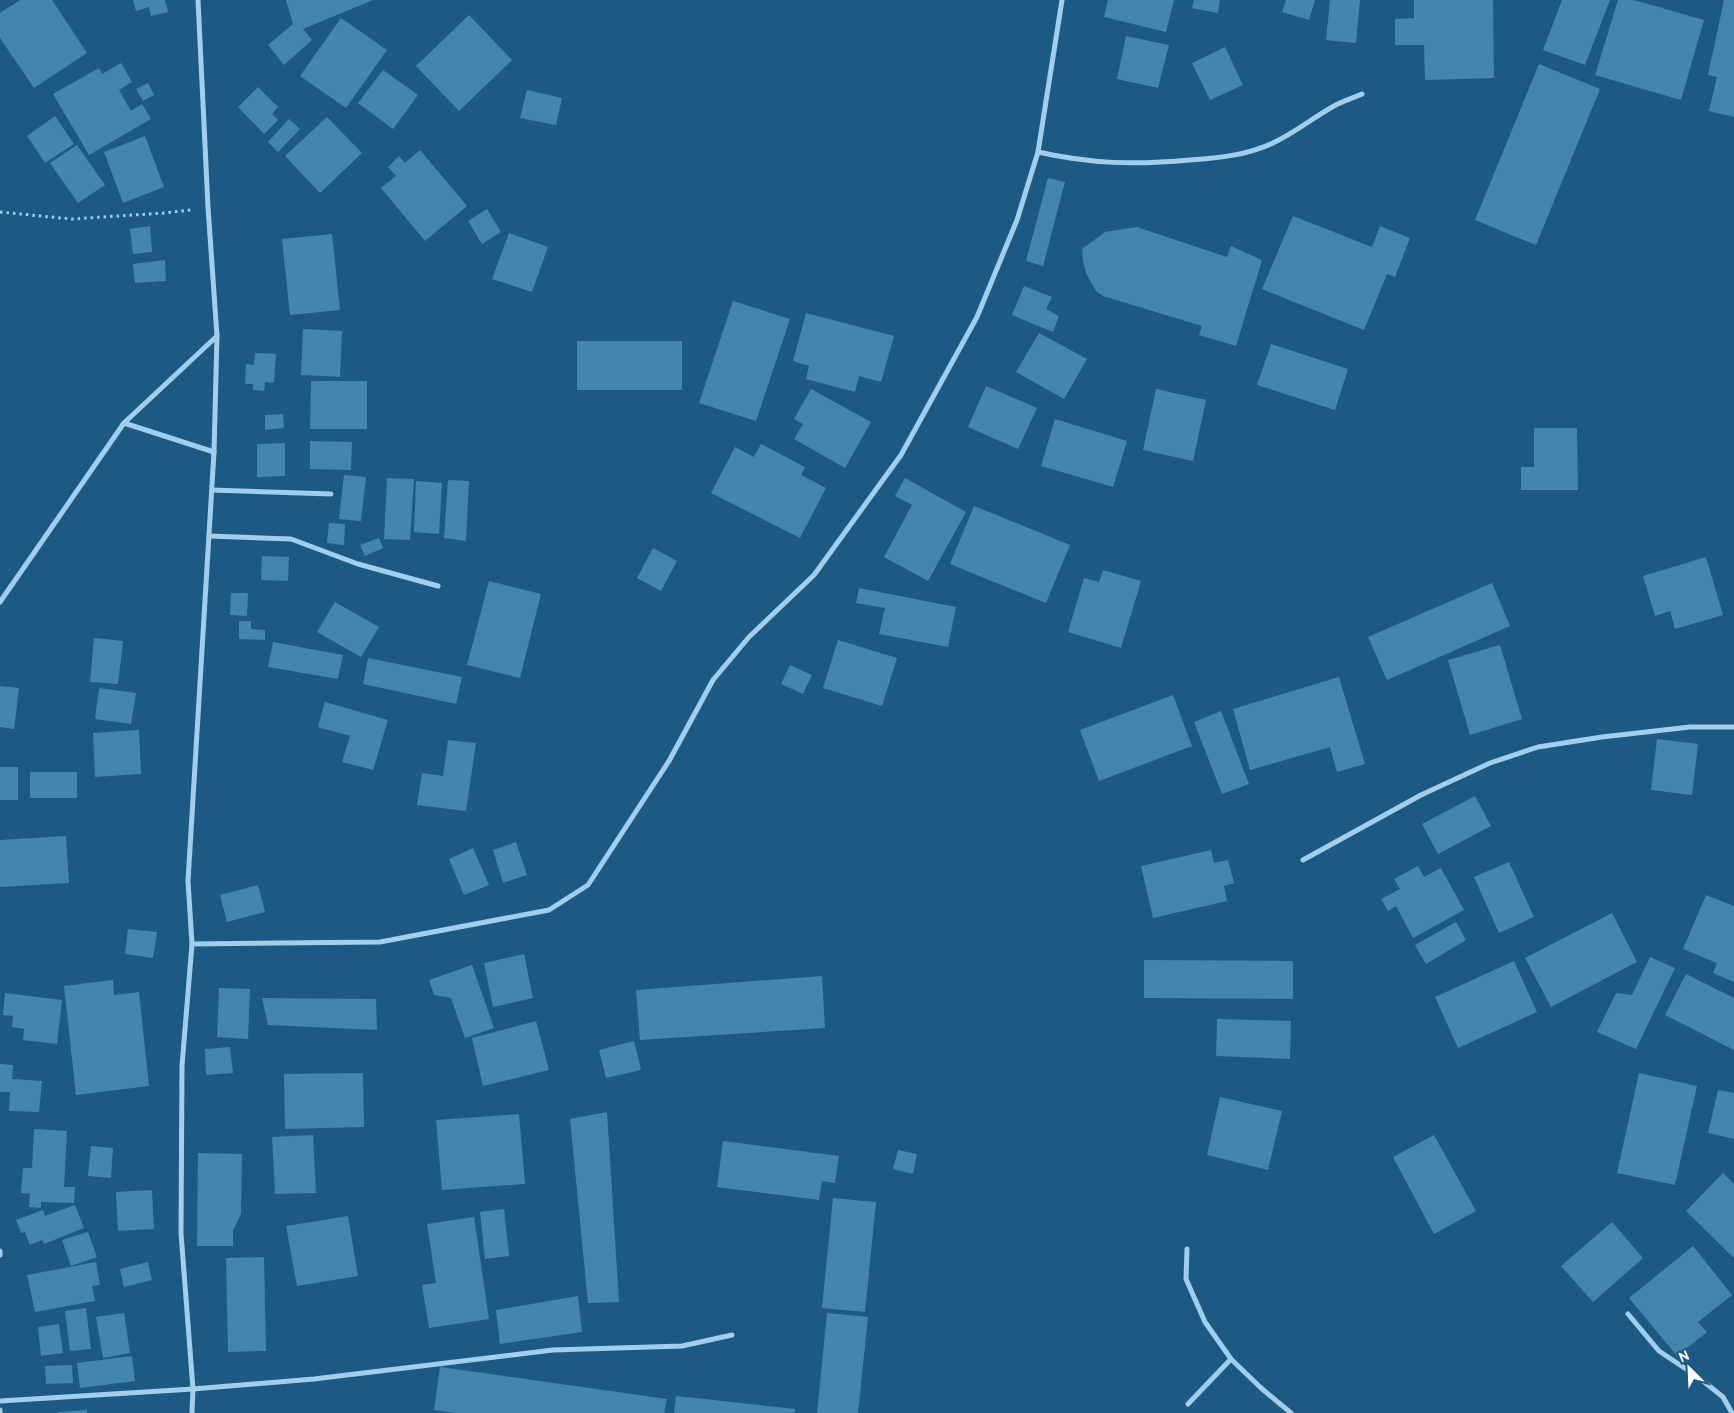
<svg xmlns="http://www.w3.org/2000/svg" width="1734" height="1413" font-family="Overpass,sans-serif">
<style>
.building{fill:#4484ad}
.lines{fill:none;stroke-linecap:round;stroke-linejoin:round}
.path{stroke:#a2ceeb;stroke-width:3;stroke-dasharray:2.5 4;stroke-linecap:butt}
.street{stroke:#a2ceeb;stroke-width:5}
</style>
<rect width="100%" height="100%" fill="#1c5a84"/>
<g class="building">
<polygon points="20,0 52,0 87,53 34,88 0,38 0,13"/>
<polygon points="133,0 165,0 168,12 151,16 149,7 136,11"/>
<polygon points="286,0 373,0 303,29 312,40 284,65 268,45 293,24"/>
<polygon points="1108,0 1174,0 1166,32 1104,17"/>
<polygon points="1194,0 1220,0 1218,13 1192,8"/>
<polygon points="1286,0 1315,0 1309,20 1282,12"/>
<polygon points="1330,0 1360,0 1356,43 1326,40"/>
<polygon points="1414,0 1493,0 1494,78 1425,80 1424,45 1395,45 1395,19 1414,18"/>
<polygon points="1562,0 1610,0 1585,65 1543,50"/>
<polygon points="1618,0 1634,0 1704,20 1681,100 1595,75"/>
<polygon points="1724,0 1734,0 1734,117 1709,111 1717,77 1708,75"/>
<polygon points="469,15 512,60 459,111 416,66"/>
<polygon points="341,18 387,50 346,108 300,76"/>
<polygon points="1126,36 1169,45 1158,88 1117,79"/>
<polygon points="1225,47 1243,85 1210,100 1192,63"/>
<polygon points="121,63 132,82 119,90 131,111 142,104 151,119 89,155 53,94 99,68 102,74"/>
<polygon points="1539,64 1600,89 1536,245 1475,220"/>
<polygon points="383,70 418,95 393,129 358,103"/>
<polygon points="148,83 154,95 143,101 136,89"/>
<polygon points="258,87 278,107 272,114 278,120 264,134 238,107"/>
<polygon points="527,90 562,98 556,125 520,118"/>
<polygon points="55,116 74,144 45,163 27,136"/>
<polygon points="327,117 362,153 320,193 285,156"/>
<polygon points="289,119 300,129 278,152 268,142"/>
<polygon points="145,136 164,187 123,203 104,152"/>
<polygon points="77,145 105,185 78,203 50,163"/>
<polygon points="420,150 467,206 425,241 381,188 396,176 388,167 399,156 405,163"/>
<polygon points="1048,178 1065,182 1043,266 1026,261"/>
<polygon points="487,209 501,232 482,244 468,221"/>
<polygon points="1293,216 1372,247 1380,226 1410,238 1395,277 1387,274 1364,330 1262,289"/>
<polygon points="150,226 152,252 133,254 130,229"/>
<polygon points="1137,227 1227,257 1231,246 1262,260 1236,346 1199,335 1202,326 1103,296 1096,291 1086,273 1083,261 1082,249 1105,232"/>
<polygon points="509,233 548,247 532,292 492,279"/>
<polygon points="332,234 340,310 290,315 282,239"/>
<polygon points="165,260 166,281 135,283 133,264"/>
<polygon points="1024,286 1052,297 1046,309 1059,316 1053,332 1012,315"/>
<polygon points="733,301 790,319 756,421 699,403"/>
<polygon points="806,313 894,336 881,382 859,376 855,392 806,379 809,366 793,361"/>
<polygon points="303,329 342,331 340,377 301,375"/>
<polygon points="1039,333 1087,359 1064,399 1016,372"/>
<rect x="577" y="341" width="105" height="49"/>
<polygon points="1271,344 1348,369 1335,410 1257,385"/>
<polygon points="255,353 276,354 274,383 265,382 264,391 253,390 253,384 245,384 246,364 254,365"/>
<polygon points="311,381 367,381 367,429 310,429"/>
<polygon points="986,386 1037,408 1018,449 968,427"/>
<polygon points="811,389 871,422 845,468 794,439 803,424 794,419"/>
<polygon points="1156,389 1206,400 1193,461 1143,450"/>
<polygon points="283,414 284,428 265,430 265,415"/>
<polygon points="1055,419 1127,441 1113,487 1041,466"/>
<polygon points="1534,428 1577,428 1578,490 1521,490 1521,467 1534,467"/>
<polygon points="310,441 352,442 351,470 310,469"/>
<polygon points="285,443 285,476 257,477 257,444"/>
<polygon points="761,444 805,467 801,475 826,488 800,538 711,493 735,447 754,457"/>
<polygon points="344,475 366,477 361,521 339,519"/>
<polygon points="387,478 414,479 410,540 384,539"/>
<polygon points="905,478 966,512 928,581 884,557 912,505 895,496"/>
<polygon points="448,480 469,481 466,541 444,538"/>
<polygon points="416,481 442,483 439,534 414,532"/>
<polygon points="974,506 1070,545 1046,603 950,564"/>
<polygon points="329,523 345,524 344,545 327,543"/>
<polygon points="379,538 383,548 365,556 360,545"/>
<polygon points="653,548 677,561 661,591 637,578"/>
<polygon points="262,556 289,557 288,581 261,580"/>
<polygon points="1706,557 1723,615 1675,629 1670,611 1655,616 1643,576"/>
<polygon points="1103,570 1141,581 1121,648 1068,632 1084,578 1099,582"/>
<polygon points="489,581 541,594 520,678 467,665"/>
<polygon points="1492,583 1510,626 1387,680 1368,637"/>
<polygon points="859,588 956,607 948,647 879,634 885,608 856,603"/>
<polygon points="231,593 248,593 247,616 230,615"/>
<polygon points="335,602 379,627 361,657 317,632"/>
<polygon points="239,621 251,621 251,629 265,630 265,640 239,639"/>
<polygon points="94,638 123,641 118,684 90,682"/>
<polygon points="838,640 897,658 882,706 823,688"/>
<polygon points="273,642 343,655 338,679 268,667"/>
<polygon points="1500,645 1522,719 1470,735 1448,660"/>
<polygon points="368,658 462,677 456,704 363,684"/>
<polygon points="790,665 812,675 803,694 781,684"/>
<polygon points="1339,677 1365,764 1337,772 1330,747 1250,770 1233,709"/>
<polygon points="0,686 19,688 14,729 0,727"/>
<polygon points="99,688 136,693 131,724 95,719"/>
<polygon points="1173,695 1192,746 1099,781 1080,730"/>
<polygon points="325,702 388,720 373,770 342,762 350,736 318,727"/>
<polygon points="1221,711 1249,784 1222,794 1194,722"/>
<polygon points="139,730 141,774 95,777 93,733"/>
<polygon points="1657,739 1698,744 1692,795 1651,790"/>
<polygon points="448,740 476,743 466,811 417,805 422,773 443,776"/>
<rect x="0" y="767" width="18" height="33"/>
<rect x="30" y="772" width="47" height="26"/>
<polygon points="1475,796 1491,826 1438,854 1422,824"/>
<polygon points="66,836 69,883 0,887 0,840"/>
<polygon points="516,842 527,875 503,883 493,850"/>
<polygon points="473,848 489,885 464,895 449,859"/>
<polygon points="1211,850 1214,863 1228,860 1234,883 1224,886 1227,901 1153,918 1141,866"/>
<polygon points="1509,862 1534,917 1499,933 1474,877"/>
<polygon points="1418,866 1424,877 1441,868 1464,910 1413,938 1396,906 1388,911 1381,899 1400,889 1394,879"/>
<polygon points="258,885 265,912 227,922 220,895"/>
<polygon points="1706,895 1734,906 1734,982 1713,973 1717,963 1683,949"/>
<polygon points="1612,913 1637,962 1551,1007 1525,958"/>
<polygon points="1456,922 1466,940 1426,964 1415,945"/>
<polygon points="128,929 157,932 153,958 125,954"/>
<polygon points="524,954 533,998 493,1007 484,963"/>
<polygon points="1650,957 1675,968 1636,1049 1597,1032 1616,993 1632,995"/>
<polygon points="1144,960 1293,961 1293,999 1144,998"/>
<polygon points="1514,961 1537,1012 1458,1048 1435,997"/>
<polygon points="472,965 494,1028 465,1038 451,998 434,995 429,980"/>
<polygon points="1686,974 1734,998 1734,1050 1665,1015"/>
<polygon points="822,976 825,1028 640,1040 636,990"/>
<polygon points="113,980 114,995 139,992 149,1086 76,1095 64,986"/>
<polygon points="219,988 250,989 248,1039 217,1037"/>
<polygon points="5,993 62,1000 57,1044 23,1040 24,1029 12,1027 13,1016 3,1015"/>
<polygon points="262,998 376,999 377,1030 268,1025"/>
<polygon points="1217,1019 1291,1021 1290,1059 1216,1056"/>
<polygon points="536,1021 549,1070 483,1086 472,1038"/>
<polygon points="634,1041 641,1070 606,1078 599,1050"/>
<polygon points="230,1047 233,1073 206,1075 205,1049"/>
<polygon points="0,1064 13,1065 12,1079 42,1081 39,1112 9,1111 10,1092 0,1092"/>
<polygon points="363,1073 364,1127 285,1129 284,1074"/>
<polygon points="1639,1073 1697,1086 1675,1185 1617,1173"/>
<polygon points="1718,1090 1734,1093 1734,1139 1708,1133"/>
<polygon points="1220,1097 1282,1111 1268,1170 1207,1155"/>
<polygon points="607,1112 619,1302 588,1303 570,1119"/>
<polygon points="519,1114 525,1184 442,1190 436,1120"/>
<polygon points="34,1129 67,1131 64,1187 75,1187 74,1203 41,1202 41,1208 29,1207 30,1194 21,1193 23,1168 32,1168"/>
<polygon points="313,1135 316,1193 275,1194 272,1137"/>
<polygon points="1434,1135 1476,1211 1434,1234 1393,1157"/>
<polygon points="723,1141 839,1156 835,1183 822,1181 819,1200 717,1187"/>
<polygon points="91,1146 113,1148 111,1178 88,1176"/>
<polygon points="898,1150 917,1154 913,1174 893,1169"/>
<polygon points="198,1153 242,1154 241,1214 233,1230 233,1246 197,1246"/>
<polygon points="1723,1173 1734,1184 1734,1258 1686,1211"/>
<polygon points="152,1190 154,1229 118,1231 116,1192"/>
<polygon points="833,1198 876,1202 865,1312 822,1308"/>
<polygon points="75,1205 84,1228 44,1244 42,1240 30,1245 25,1232 21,1233 16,1220 43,1210 45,1216"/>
<polygon points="504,1209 509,1256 485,1259 480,1212"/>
<polygon points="348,1216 358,1276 297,1286 286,1226"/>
<polygon points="474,1217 489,1319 429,1328 422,1285 436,1283 427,1224"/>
<polygon points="1612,1222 1643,1258 1593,1302 1561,1266"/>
<polygon points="88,1232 97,1257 71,1266 62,1240"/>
<polygon points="1693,1246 1732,1295 1698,1322 1707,1332 1677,1356 1629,1298"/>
<polygon points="264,1257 266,1351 228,1352 226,1258"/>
<polygon points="96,1262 100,1285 92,1286 95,1301 35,1312 27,1275"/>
<polygon points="148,1262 152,1280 124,1287 120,1269"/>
<polygon points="578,1296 582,1332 500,1344 496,1310"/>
<polygon points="86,1308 91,1349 70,1351 65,1311"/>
<polygon points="124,1313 130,1353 103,1358 96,1317"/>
<polygon points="827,1313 868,1317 858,1413 817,1413"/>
<polygon points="59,1324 63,1353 41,1356 38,1327"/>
<polygon points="132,1356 135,1381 80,1388 77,1363"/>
<polygon points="72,1365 73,1383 46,1384 45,1366"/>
<polygon points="440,1367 667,1399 664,1413 455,1413 434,1410"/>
<polygon points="676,1396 795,1409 795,1413 674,1413"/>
<polygon points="87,1410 87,1413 58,1413 58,1412"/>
</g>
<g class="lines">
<polyline class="path" points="0,212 72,219 164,213 191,210"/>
<g class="street">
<path d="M1038,152c53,12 98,13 152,8 29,-2 58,-5 85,-18 21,-10 39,-25 59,-36 9,-5 19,-8 28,-12"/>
<polyline points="124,423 214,452"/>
<polyline points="212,490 331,494"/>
<polyline points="209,536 291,539 358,564 438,586"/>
<polyline points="0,602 124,423 217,336"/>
<polyline points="1303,860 1421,795 1490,763 1538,747 1602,737 1690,727 1734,727"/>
<polyline points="192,944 380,942 549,910 588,885 669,761 713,680 749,637 814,575 901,455 977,317 1017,220 1038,152 1062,0"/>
<polyline points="1187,1249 1186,1279 1205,1322 1231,1359 1261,1388 1291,1413"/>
<polyline points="0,1251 0,1255"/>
<polyline points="1628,1314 1659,1351 1698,1377 1723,1397 1732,1413"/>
<polyline points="0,1401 193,1389 314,1379 553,1350 682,1346 732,1335"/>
<polyline points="1188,1404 1231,1359"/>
<polyline points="0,1410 0,1413"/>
<polyline points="192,1413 193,1389 181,1233 182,1066 192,944 188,881 214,452 217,336 208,207 198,0"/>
</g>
</g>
<g transform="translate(1689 1368) rotate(336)" stroke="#1c5a84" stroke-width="4" paint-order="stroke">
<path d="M0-4L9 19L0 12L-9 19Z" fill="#ffffff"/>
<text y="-8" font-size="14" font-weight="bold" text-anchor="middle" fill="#ffffff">N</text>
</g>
</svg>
